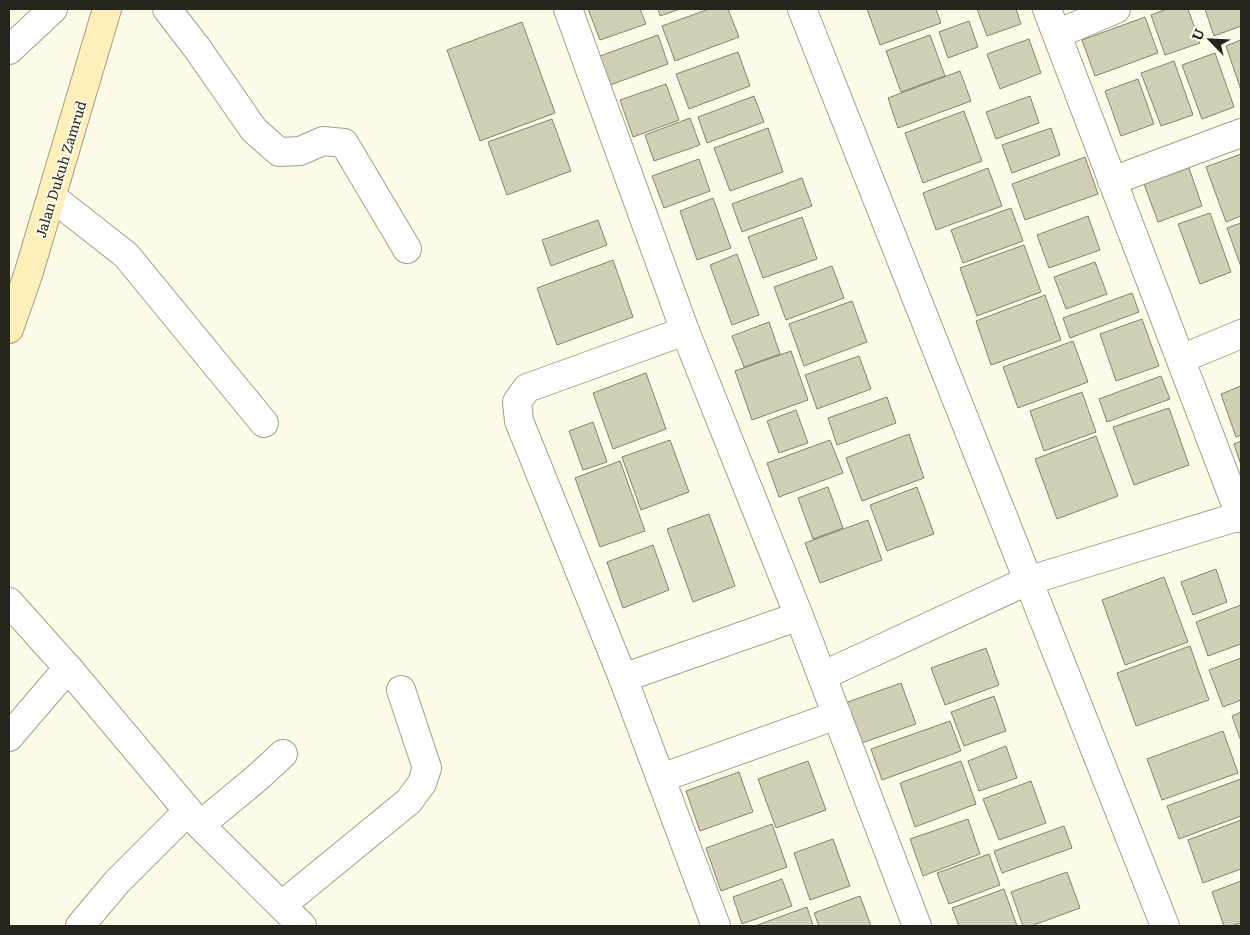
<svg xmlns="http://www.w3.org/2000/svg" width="1250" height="935" font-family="Literata,serif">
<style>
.building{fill:#d2cfb7;stroke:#86836d}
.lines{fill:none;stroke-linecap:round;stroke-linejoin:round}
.street-casing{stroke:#a29e87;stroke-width:30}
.secondary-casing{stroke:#a29e87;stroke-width:30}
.street{stroke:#fff;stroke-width:28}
.secondary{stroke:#ffefba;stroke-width:28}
.labels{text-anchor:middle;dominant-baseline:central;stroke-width:4;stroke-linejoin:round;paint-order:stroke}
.street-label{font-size:14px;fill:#26251c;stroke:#fefce8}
</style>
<rect width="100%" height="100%" fill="#fefce8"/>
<g class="building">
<polygon points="588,9 640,9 646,24 600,40"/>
<polygon points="658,9 680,9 660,16"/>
<polygon points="709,9 728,9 739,37 675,61 662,26"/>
<polygon points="867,9 936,9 941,23 880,45"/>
<polygon points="977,9 1016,9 1021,24 987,36"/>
<polygon points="1167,9 1188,9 1200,43 1165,55 1151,15"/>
<polygon points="1205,9 1241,9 1241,26 1214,36"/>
<polygon points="1145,17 1158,53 1095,76 1082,40"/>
<polygon points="969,21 978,47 948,58 939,32"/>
<polygon points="522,22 555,113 480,141 447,50"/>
<polygon points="658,35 668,64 610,85 600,56"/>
<polygon points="930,35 945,76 901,92 886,51"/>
<polygon points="1029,39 1041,73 1000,89 987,54"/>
<polygon points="1241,40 1241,90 1226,46"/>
<polygon points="738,52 750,86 689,109 676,74"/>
<polygon points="1215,53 1234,107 1202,119 1182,65"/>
<polygon points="1174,61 1193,115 1161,126 1141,73"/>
<polygon points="960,71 971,101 898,128 888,98"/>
<polygon points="1138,79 1154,124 1121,136 1105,91"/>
<polygon points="666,84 679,120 633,137 620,100"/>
<polygon points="754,96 764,122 707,143 698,117"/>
<polygon points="1030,96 1039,123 996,139 986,112"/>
<polygon points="964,111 982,161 923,183 905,133"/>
<polygon points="690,118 700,145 654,161 645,135"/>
<polygon points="552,119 571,171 507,195 488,142"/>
<polygon points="768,128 783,172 730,191 714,148"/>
<polygon points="1051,128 1060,155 1012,173 1002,145"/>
<polygon points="1241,154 1241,216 1226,222 1206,167"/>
<polygon points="1085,157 1098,194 1025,220 1012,184"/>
<polygon points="699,159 710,191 664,208 652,176"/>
<polygon points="988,168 1002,206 936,230 923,193"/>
<polygon points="1189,168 1202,206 1158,222 1144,184"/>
<polygon points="802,178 812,206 742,232 732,204"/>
<polygon points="713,198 731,248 697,260 680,211"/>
<polygon points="1011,208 1023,241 963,263 951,230"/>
<polygon points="1210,213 1231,272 1200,284 1178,224"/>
<polygon points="1088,216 1100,250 1049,268 1037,235"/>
<polygon points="802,217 817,259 763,278 748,237"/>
<polygon points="598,220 607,245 551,266 542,240"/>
<polygon points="1241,223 1241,267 1227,228"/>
<polygon points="1024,245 1041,292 977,316 960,268"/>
<polygon points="737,254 759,315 732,325 710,265"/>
<polygon points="613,260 633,317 557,345 537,288"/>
<polygon points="1095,262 1107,294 1066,309 1054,277"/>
<polygon points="832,266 844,298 786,320 774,287"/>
<polygon points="1132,293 1139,312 1070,338 1063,318"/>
<polygon points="1045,295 1061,340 991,365 976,321"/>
<polygon points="852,301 867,342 804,366 789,324"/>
<polygon points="1142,319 1159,366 1116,381 1100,334"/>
<polygon points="769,322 780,354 744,367 732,336"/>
<polygon points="1073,341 1088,382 1018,408 1003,367"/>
<polygon points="791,351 808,400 752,420 735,371"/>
<polygon points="859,356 871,389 817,409 805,375"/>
<polygon points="646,373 666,429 613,449 593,393"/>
<polygon points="1161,376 1170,399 1107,422 1099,399"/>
<polygon points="1241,386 1241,435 1236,437 1221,394"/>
<polygon points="1082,392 1096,432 1044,451 1030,411"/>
<polygon points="887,397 896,423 837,445 828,418"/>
<polygon points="1169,408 1189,465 1134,485 1113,427"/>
<polygon points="796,410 808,443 779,453 767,421"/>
<polygon points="593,422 607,462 583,470 569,431"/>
<polygon points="909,434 924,478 862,501 846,458"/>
<polygon points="1096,436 1118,496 1057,519 1035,459"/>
<polygon points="670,440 689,492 641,510 622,457"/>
<polygon points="830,440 843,473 779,497 767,463"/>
<polygon points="1241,441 1241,465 1234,444"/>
<polygon points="620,461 645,531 600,547 575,478"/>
<polygon points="828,487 843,528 813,539 798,498"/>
<polygon points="917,487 934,534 887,551 870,505"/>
<polygon points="709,514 735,586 693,602 667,529"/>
<polygon points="868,520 882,560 820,583 805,543"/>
<polygon points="653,545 669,590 623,608 607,562"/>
<polygon points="1216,569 1227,602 1193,615 1181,582"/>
<polygon points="1164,577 1188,642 1125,665 1102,600"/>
<polygon points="1241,605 1241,644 1208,656 1196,622"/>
<polygon points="1190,646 1209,700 1136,726 1117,673"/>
<polygon points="986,648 999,685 945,705 931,668"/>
<polygon points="1241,658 1241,700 1223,707 1209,670"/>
<polygon points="901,683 916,724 859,744 845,703"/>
<polygon points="994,696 1006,731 964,746 951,712"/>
<polygon points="1241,712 1241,741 1232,716"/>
<polygon points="950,721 961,751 882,780 871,749"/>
<polygon points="1223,731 1238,773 1162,800 1147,759"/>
<polygon points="1006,746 1017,778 979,791 968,761"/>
<polygon points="808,761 826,810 776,828 758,779"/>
<polygon points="961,761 976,804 915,827 900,783"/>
<polygon points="739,772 753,812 700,831 686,791"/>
<polygon points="1241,779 1241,816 1179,839 1167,806"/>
<polygon points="1031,781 1046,823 999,840 983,799"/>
<polygon points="968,819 980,854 923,876 910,839"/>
<polygon points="1241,820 1241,869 1203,883 1188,840"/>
<polygon points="772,824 787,867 721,891 706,848"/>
<polygon points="1064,826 1072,848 1002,873 994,851"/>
<polygon points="833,839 850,886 810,900 794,853"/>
<polygon points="989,854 1000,885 949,904 937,873"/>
<polygon points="1067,872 1080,908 1031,926 1023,926 1011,892"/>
<polygon points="782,879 792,906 742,924 733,897"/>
<polygon points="1241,881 1241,923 1231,926 1224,926 1212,892"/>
<polygon points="1004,889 1017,926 959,926 952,908"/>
<polygon points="860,896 871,926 819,926 814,913"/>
<polygon points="807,907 813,926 755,926"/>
</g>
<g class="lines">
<g class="street-casing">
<g id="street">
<polyline points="167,9 197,48 254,130 279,152 300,151 323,141 344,143 407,249"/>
<polyline points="568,9 685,331 799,616 917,926"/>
<polyline points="802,9 1165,926"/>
<polyline points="1047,9 1241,518"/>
<polyline points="1057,34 1116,9"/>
<polyline points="9,50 53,9"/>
<polyline points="1112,181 1241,133"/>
<polyline points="52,197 126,255 264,423"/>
<polyline points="685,331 527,388 517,402 519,421 623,678 716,926"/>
<polyline points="1181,359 1241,334"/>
<polyline points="9,602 68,668 200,825 302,926"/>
<polyline points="822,676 1027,581 1240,516"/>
<polyline points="623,678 799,616"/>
<polyline points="9,737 68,668"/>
<polyline points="661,778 837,715"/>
<polyline points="200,825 257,778 283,754"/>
<polyline points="282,905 409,801 422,783 427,768 401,690"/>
<polyline points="80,926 117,882 188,811"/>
</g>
</g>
<g class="secondary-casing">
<polyline id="secondary" points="9,329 28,275 107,9"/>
</g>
<use href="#street" class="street"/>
<use href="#secondary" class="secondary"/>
</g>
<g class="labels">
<g class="street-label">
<text transform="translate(60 169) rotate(-73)">Jalan Dukuh Zamrud</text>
</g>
</g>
<rect width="1250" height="935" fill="none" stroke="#26251c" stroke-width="20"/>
<g transform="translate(1210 40) rotate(294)" stroke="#fefce8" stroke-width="4" paint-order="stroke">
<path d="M0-4L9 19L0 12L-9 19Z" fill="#26251c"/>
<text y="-8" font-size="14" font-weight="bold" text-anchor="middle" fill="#26251c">U</text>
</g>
</svg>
